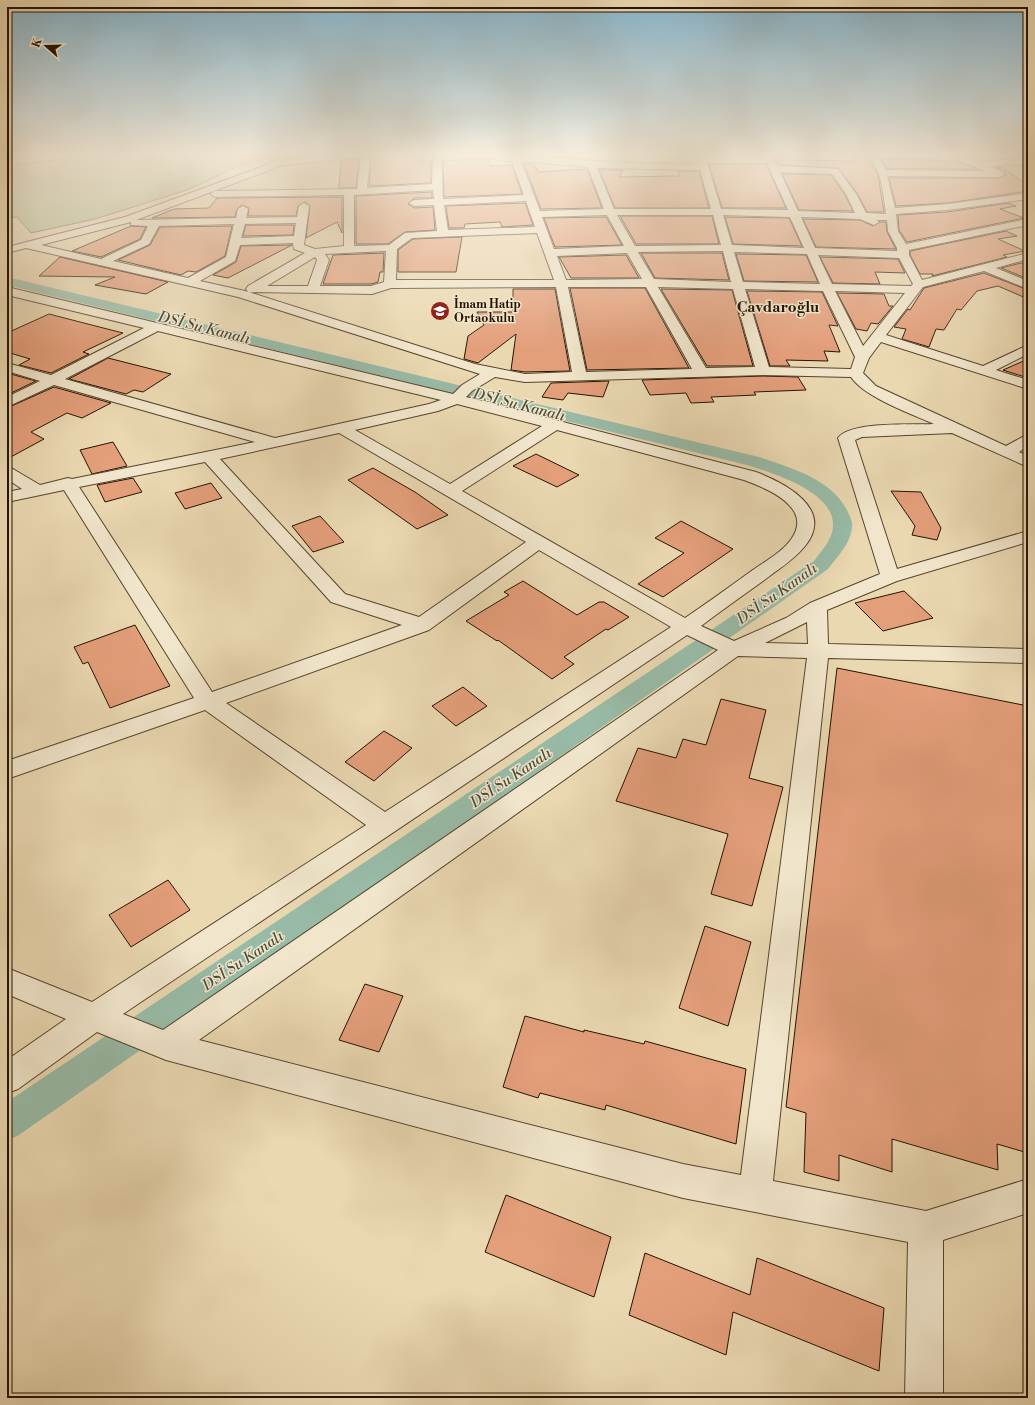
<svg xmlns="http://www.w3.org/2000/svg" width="1035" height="1405" font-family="'Libre Bodoni',serif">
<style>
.green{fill:#b0c091;stroke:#6a6a48}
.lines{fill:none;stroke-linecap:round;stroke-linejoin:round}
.canal{fill:#98bba7;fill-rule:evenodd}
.building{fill:#e39e7a;stroke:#241300}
.minor-casing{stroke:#56442c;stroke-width:2}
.minor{fill:#f1e6cc;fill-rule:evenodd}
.labels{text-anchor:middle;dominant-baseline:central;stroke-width:3;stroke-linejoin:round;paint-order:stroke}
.far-poi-label{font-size:12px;font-weight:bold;fill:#241300;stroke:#f1e6cc;text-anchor:start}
.far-district-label{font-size:15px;font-weight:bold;fill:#241300;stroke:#f1e6cc}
.water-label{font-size:15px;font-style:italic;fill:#4d4e3a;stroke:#f1e6cc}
</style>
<rect width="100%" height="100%" fill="#ead8b1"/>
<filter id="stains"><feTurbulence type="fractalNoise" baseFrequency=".005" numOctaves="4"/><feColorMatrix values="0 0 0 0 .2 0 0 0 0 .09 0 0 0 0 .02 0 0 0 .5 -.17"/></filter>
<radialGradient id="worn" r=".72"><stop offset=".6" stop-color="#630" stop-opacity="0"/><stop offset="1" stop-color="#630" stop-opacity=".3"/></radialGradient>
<polygon class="green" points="106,153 267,153 187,190 95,219 31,233 17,217 7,218 7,164"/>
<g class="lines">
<path class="canal" d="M7,277l752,180c31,11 71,21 88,53 2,5 6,11 5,17 -1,16 -15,30 -24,42l-809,566 -12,6v-39l807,-541c7,-10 19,-22 19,-35 2,-34 -61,-53 -86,-61l-740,-180z"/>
</g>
<g class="building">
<polygon points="384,153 390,153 391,156 420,155 421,162 431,161 431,183 369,186 371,157"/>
<polygon points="715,153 753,153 763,156 708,156 715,155"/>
<polygon points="774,155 786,155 790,160 857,161 853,155 867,156 878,175 884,212 867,212 857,193 838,168 779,165"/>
<polygon points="359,159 356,188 339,188 341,161"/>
<polygon points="476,159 489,160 491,166 512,165 522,194 444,197 443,161"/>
<polygon points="881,159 958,161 977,169 887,169"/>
<polygon points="524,164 534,164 538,172 587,169 602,208 541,209"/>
<polygon points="709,164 766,164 786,208 722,208"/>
<polygon points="996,167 1002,167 1028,186 1028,191 948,203 896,206 889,178 1000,178 1006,175 1004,171"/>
<polygon points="599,170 623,170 619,177 680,176 678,171 699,171 709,208 615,208"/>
<polygon points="782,174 831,175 845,195 853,211 799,210"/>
<polygon points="432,192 432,198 414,198 408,204 414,208 433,207 435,230 405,232 388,244 356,244 356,196"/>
<polygon points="342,197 342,233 337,222 306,238 310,206 305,202 298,206 296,216 248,216 249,208 242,205 237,209 235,217 152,218 174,209 209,208 217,198"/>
<polygon points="525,203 533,225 502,227 500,222 465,224 464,228 449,228 446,206"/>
<polygon points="1008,203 1016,206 1000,209 1024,218 907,242 899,230 898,215 948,212"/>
<polygon points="620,216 712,216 719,244 636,244"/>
<polygon points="606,217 622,245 555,247 544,218"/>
<polygon points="725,217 789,218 802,246 733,244"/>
<polygon points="803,219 860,220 873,226 880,222 886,222 887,232 896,249 816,247"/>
<polygon points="246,225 294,225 293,235 243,236"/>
<polygon points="131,226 146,227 140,239 101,257 72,251"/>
<polygon points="232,226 225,256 196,272 188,271 181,275 118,260 150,245 160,227"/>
<polygon points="1006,231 1017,236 998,239 1025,251 1003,255 1007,257 932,276 933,274 920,274 910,255 910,251"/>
<polygon points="462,237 456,272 398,272 398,250 413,239"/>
<polygon points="292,245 228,278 213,275 236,262 241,246"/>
<polygon points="384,253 383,272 380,272 378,282 371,284 323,284 333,255"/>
<polygon points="641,253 722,253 729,280 655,278"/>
<polygon points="736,254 806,255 818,282 744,281"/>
<polygon points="626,255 639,278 571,278 559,257"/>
<polygon points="60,257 168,282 146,294 95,285 115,277 39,276"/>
<polygon points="820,257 898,259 905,273 875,272 880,284 833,283"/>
<polygon points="1021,263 1028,266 1028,279 1001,268"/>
<polygon points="984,273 1028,290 1028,299 998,286 977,291 961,310 957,309 944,330 936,329 929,347 902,339 906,329 894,327 908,309 910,310 924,288"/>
<polygon points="570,288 645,288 689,368 587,370"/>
<polygon points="513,289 555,289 570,371 525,372 511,370 516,334 478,363 464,359 468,336 484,325 477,312 513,312"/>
<polygon points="661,289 732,290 753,366 707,366"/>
<polygon points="747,291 822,292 838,326 829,325 840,352 824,351 828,361 786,360 790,366 770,366"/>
<polygon points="837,293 884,294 889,306 893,306 878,324 871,323 867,331 856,329"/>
<polygon points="49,314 76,321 123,333 83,352 89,354 51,373 19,365 30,359 7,352 7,333"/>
<polygon points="108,358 171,374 143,392 134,390 126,394 69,379"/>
<polygon points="1028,359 1028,378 1003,370"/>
<polygon points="7,373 36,381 7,395"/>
<polygon points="763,376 798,377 806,390 754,392 756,395 711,397 714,402 691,403 686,393 650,395 642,380"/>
<polygon points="609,381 603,397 568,393 563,400 542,397 551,383"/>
<polygon points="54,387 111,403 82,418 67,413 31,432 44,439 7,459 7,408"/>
<polygon points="113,442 127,466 92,474 80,450"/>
<polygon points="536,454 579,475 557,487 513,466"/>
<polygon points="373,468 415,492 448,515 417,529 348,480"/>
<polygon points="133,478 142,492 105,502 97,485"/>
<polygon points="211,483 222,498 185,509 175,493"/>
<polygon points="891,491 921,492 941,528 937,540 912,535 915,526"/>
<polygon points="320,516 344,542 313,552 292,526"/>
<polygon points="681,521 733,549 663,597 638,584 684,553 655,538"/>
<polygon points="523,581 577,615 599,602 604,602 629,617 608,630 606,629 564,657 574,664 552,679 498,640 497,641 466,621 509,595 504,592"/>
<polygon points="904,591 933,618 883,631 855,603"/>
<polygon points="135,625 170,686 110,708 88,662 83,664 74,647"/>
<polygon points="837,668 1028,706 1028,1153 997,1144 998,1170 892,1139 892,1172 839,1155 839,1181 804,1172 806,1113 786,1107"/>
<polygon points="463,687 487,706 456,726 432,706"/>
<polygon points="721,699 766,710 749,778 783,787 752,906 711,894 728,834 616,801 638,748 676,758 683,739 706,745"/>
<polygon points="384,731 412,748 374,781 345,762"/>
<polygon points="168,880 190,910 131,947 109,915"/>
<polygon points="705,926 751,942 728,1026 679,1008"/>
<polygon points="365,984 403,996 379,1052 339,1040"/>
<polygon points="525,1016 584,1032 584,1030 644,1044 645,1041 746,1069 736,1144 606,1105 605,1110 540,1093 538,1098 503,1087"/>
<polygon points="506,1195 611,1237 594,1297 485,1252"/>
<polygon points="645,1253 750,1295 757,1258 884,1308 879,1371 733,1312 726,1355 629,1315"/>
</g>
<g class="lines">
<g class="minor-casing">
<g id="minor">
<polygon points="60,153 88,153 84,156 7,165 7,159"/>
<path d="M280,153h8l-3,7 66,-7h32l-13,3 -3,32 65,-4 1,-31h8l2,46 81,-4 -12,-34 -56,-5 -4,-3c82,0 164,13 247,11l-3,-11h8l2,4h59l-2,-4h8l7,13 60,3 18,25 10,19 20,1c-2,-16 -4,-37 -12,-51 -2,-4 -6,-6 -7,-10h110v4l-7,1 8,4 50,-4v6l-39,2 14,6 2,2 -5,3 -113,-1 8,32 53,-4 80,-11v6l-80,11 -52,4 2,17 8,13 122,-25v6l-119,25v5l13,25 106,-27v6l-32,9 32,13v8l-44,-18 -61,16 -37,48 97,31 45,-21v9l-32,16 32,10v9l-147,-47 -12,16 -6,15 13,13 130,60 22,-12v12l-9,6 9,4v11l-76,-34 -90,4 -7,3 42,129 131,-38v11l-131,39 -70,29 1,34 200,5v14l-200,-5 -55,523 153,30 102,-32v34l-85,27v158h-38l3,-156 -225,-44 -517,-138 -69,-28 -79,57 -11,4v-33l59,-41 -59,-25v-26l85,34 274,-177 -161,-115 -198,69v-18l187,-63 -130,-208 -57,12v-10l15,-3 -15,-10v-12l6,2 27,16 28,-7 4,1 183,-37 -201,-57 -47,22v-10l33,-16 -33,-10v-8l44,12 93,-47 -137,-33v-8l446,107 9,-9 18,-11 -242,-77 -212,-49 -19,5v-6l118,-30 139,-51 13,-8zM361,157l-4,32 -142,2 -5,3 5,3 129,-2v51l-29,3 -11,-4 5,-39 -5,-3 -5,3 -2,11 -51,1 2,-9 -5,-3 -5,3 -2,9 -100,2 134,-50 7,-4zM878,157l80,3 27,11 -99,-1zM521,161l67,6 16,42 -64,2zM707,163h60l21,47 -67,-1zM597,168l103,2 11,39h-97zM780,172l52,2 14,20 9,19 -57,-2zM433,190l1,9 -20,1 -5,3 5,3 20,-1 3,26 -32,2 -16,12 -35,1v-51zM526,201l9,26 -87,3 -4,-25zM607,215l17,31 -70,3 -12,-32zM617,215h96l8,30 -86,1zM723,215l67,2 14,31 -72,-3zM801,217l59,2 14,6 5,-3 -2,-2h10l1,11 9,17v3l-82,-3zM131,222v3l17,1 -7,14 -40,19 -60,-14zM296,223l-2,13 -53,2 4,-14zM234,224l-8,33 -38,21 -75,-17 36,-17 10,-18zM537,233l17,47h-158l1,-31 15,-11zM293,243l1,6 11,4 -57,33 -2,3 2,3 124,2 19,-6 165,-1 16,85 -47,2 -50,-10 -230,-73 -45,-10 35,-20 5,-16zM386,251l-2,31 -13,4h-51l9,-26 -4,-6zM723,251l8,31 -77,-3 -16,-27zM734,252l73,2 13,30 -77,-2zM627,253l15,26 -76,1 -9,-24zM818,255l81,3 14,26 -2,2 -79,-2zM315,257l2,3 -9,26h-41zM568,287h78l46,82 -106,3zM658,287l75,2 22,78 -49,1zM745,289l78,2 32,66 -4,12 -82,-2zM835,291l70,2 -42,53zM158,331l283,69 -12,4 -154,34 -210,-59zM763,375l88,2c13,20 61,37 83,47 -20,1 -84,-3 -96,14l42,136 -70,29 -24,15 -52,23 -33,-15c20,-15 41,-30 62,-45 14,-11 31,-21 42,-35 30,-37 -20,-63 -49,-74l-290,-75 6,-6 23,-14 30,5zM457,404l85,22 -92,58 -95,-54 83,-19zM557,430l187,50c22,8 69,27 48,58 -9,14 -28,24 -42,34 -22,16 -43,31 -65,46l-223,-127zM339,433l187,109 -107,75 -74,-23 -125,-135zM205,462l126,140 71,23 -190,67 -133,-205zM539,550l132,77 -286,185 -159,-109 203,-73zM807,622l1,22 -43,-1zM687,635l31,15 -555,380 -40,-16zM738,656l69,2 -66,517 -58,-11 -484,-124z"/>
</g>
</g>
<use href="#minor" class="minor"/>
</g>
<linearGradient id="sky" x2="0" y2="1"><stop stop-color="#88b7ce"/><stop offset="0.44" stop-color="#f6eddc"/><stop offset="1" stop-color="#f6eddc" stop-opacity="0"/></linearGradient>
<rect width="1035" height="350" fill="url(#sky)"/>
<defs>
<g id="school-disc" transform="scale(1)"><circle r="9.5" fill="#8f2418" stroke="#f1e6cc"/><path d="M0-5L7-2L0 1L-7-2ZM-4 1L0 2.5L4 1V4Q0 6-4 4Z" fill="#fff"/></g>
</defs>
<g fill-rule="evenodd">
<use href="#school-disc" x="440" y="311"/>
</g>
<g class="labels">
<g class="far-poi-label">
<text x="454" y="304">İmam Hatip<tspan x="454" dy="14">Ortaokulu</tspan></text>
</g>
<g class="far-district-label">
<text x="778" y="307">Çavdaroğlu</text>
</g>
<g class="water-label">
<text transform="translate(204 328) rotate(14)">DSİ Su Kanalı</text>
<text transform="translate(519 405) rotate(14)">DSİ Su Kanalı</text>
<text transform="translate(777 594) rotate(-35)">DSİ Su Kanalı</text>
<text transform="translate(511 778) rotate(-34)">DSİ Su Kanalı</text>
<text transform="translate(243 961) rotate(-34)">DSİ Su Kanalı</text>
</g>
</g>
<rect width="1035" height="1405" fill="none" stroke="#ead8b1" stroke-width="24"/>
<rect x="8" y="8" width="1019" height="1389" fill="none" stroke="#241300" stroke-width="2"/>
<rect x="12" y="12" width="1011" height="1381" fill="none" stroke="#241300"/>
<g transform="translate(46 46) rotate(290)" stroke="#f1e6cc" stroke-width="3" paint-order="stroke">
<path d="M0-3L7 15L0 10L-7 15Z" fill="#241300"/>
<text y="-6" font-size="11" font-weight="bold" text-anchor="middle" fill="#241300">K</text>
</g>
<rect width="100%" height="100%" filter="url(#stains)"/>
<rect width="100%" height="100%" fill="url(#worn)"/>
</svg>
